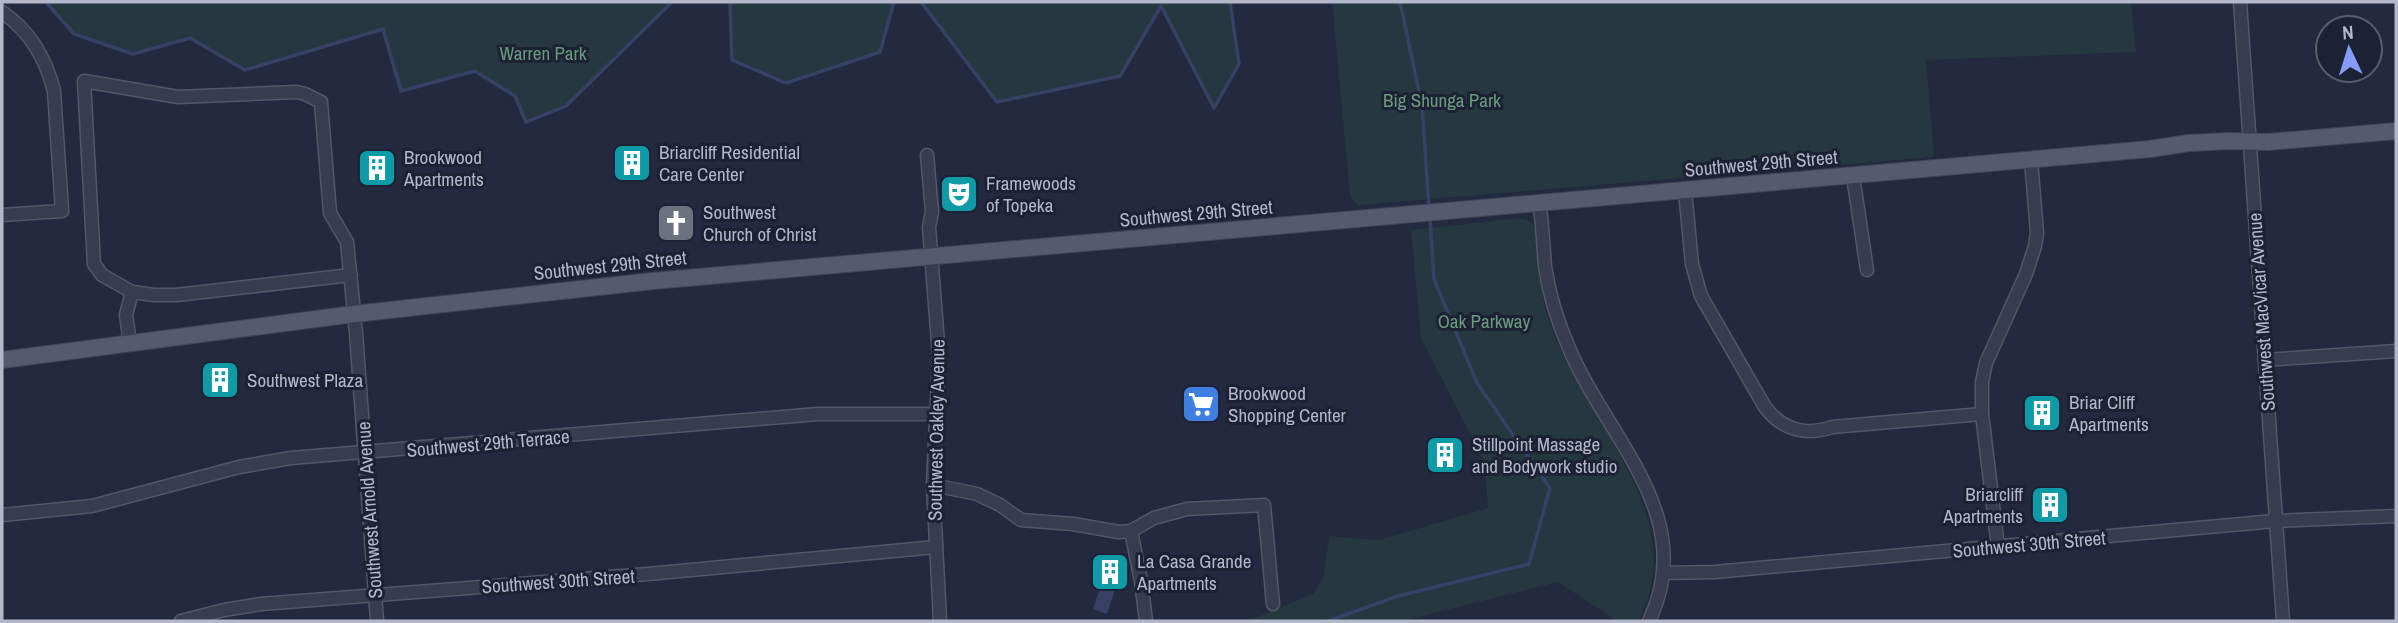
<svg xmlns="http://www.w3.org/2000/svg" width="2398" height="623" font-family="'Archivo Narrow',sans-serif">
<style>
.green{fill:#25373f}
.water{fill:#364165}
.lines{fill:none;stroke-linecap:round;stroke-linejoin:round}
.stream{stroke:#364165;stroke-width:3.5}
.minor-casing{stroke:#525769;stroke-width:15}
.major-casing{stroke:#404557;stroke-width:18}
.minor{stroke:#373c4e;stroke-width:12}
.major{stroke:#555a6e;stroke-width:16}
.labels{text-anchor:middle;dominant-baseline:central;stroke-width:6;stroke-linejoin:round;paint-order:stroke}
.park-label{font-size:19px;fill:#699b7e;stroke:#1c2133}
.poi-label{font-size:19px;fill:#b3b7c9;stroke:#1c2133;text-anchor:start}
.street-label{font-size:19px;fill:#b3b7c9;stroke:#1c2133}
</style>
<rect width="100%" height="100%" fill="#23293e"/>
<g class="green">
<polygon points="46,2 672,2 566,106 526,122 515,96 476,71 401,91 383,29 245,70 190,38 133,54 74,34"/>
<polygon points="730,2 894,2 880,52 786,83 732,60"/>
<polygon points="921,2 1230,2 1239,64 1214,108 1161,7 1120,76 997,102"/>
<polygon points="1332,2 2131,2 2136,52 1926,60 1934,157 1359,205 1354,202 1350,195"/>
<path d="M1520,218l9,3 6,6c5,33 4,68 16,100 28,77 117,170 101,254 -2,14 -8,27 -13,40h-22l-59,-39 -156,39h-154l65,-27 11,-19 5,-39 50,4 109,-32 -3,-45 -64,-125 -10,-108z"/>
</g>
<polygon class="water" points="1101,585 1115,590 1107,614 1093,609"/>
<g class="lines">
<g class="stream">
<polyline points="46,2 74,34 133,54 190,38 245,70 383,29 401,91 475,71 515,96 526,122 566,106 672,2"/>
<polyline points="730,2 732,60 786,83 880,52 894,2"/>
<polyline points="921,2 997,102 1120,76 1161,6 1214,108 1239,64 1230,2"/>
<polyline points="1400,2 1422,105 1429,207"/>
<polyline points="1328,621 1398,596 1529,564 1550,488 1477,383 1434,279 1430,219"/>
</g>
<g class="minor-casing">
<g id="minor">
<polyline points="2240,2 2283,621"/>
<path d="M2,12c28,19 44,47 52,79l8,120 -60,4"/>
<polyline points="927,155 932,212 929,227 939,356 933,485 940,621"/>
<polyline points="1853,176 1867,270"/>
<path d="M1685,191l7,73 9,32 64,111c17,23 41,29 67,20l150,-13"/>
<path d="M1539,203c4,21 4,42 6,63 4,28 13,57 24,82 37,89 131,168 80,273"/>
<polyline points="351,275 176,295 154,295 132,292 102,275 94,264 84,81 178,97 297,92 305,94 321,102 330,213 347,242 356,333 377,621"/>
<polyline points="130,343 126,315 132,292"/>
<polyline points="2265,360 2396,351"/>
<polyline points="933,485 977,494 1000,505 1021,520 1073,524 1119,532 1131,531 1154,518 1187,509 1264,505 1273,604"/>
<polyline points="2,515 92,506 239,467 291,458 818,414 937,414"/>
<polyline points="1131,531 1141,581 1146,621"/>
<polyline points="1998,547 1982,414 1982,382 1986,363 2026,274 2035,246 2037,233 2031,160"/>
<polyline points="1663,573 1714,572 2275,521 2396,516"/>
<polyline points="181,621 224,610 261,604 648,574 936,547"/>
</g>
</g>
<g class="major-casing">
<polyline id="major" points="2,360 354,314 653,281 2150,149 2189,143 2229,141 2268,142 2396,131"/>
</g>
<use href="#minor" class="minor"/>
<use href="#major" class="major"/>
</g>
<defs>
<g id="building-square" transform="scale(2.0125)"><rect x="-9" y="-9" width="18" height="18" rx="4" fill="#0f9aa8" stroke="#1c2133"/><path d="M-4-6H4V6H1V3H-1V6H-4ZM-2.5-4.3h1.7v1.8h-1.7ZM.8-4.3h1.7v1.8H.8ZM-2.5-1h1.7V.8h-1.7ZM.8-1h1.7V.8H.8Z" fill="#fff"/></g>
<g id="theatre-square" transform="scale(2.0125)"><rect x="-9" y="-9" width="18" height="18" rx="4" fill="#0f9aa8" stroke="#1c2133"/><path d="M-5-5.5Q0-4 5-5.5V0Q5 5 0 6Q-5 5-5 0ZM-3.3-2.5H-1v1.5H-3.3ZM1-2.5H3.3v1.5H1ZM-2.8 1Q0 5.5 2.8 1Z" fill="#fff"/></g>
<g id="church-square" transform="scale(2.0125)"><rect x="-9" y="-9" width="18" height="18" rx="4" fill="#6b7280" stroke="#1c2133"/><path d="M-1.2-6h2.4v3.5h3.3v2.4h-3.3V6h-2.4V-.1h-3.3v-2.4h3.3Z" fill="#fff"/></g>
<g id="supermarket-square" transform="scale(2.0125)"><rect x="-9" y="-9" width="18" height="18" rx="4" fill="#3f7fe0" stroke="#1c2133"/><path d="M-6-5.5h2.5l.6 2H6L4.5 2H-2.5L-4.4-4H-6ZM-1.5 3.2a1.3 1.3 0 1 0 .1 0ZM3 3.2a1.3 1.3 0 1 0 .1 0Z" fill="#fff"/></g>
</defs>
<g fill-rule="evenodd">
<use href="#building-square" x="632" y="163"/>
<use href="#building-square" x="377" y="168"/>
<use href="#theatre-square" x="959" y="194"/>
<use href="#church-square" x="676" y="223"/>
<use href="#building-square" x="220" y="380"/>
<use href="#supermarket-square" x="1201" y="404"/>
<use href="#building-square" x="2042" y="413"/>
<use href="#building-square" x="1445" y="455"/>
<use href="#building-square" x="2050" y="505"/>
<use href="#building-square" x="1110" y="572"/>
</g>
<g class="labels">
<g class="park-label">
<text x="543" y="53">Warren Park</text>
<text x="1442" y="100">Big Shunga Park</text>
<text x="1484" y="321">Oak Parkway</text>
</g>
<g class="poi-label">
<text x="659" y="152">Briarcliff Residential<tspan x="659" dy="22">Care Center</tspan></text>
<text x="404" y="157">Brookwood<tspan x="404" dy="22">Apartments</tspan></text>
<text x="986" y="183">Framewoods<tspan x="986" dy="22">of Topeka</tspan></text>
<text x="703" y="212">Southwest<tspan x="703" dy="22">Church of Christ</tspan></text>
<text x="247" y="380">Southwest Plaza</text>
<text x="1228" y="393">Brookwood<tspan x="1228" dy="22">Shopping Center</tspan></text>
<text x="2069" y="402">Briar Cliff<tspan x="2069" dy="22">Apartments</tspan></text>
<text x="1472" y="444">Stillpoint Massage<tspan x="1472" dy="22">and Bodywork studio</tspan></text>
<text x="2023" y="494" text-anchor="end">Briarcliff<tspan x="2023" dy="22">Apartments</tspan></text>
<text x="1137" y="561">La Casa Grande<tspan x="1137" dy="22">Apartments</tspan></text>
</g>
<g class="street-label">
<text transform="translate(1761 163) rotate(-5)">Southwest 29th Street</text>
<text transform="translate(1196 213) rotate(-5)">Southwest 29th Street</text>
<text transform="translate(610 265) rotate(-6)">Southwest 29th Street</text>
<text transform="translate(2261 312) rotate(-94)">Southwest MacVicar Avenue</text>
<text transform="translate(936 430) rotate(-89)">Southwest Oakley Avenue</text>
<text transform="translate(488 443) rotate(-5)">Southwest 29th Terrace</text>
<text transform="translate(369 510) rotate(-94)">Southwest Arnold Avenue</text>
<text transform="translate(2029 544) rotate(-5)">Southwest 30th Street</text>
<text transform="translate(558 581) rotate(-4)">Southwest 30th Street</text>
</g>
</g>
<rect width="2398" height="623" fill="none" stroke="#b3b7c9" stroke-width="7"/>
<g transform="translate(2349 49) rotate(356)"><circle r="33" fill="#1c2133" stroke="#585d6f" stroke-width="2"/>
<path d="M0-5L12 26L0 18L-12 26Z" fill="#859cfb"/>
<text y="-10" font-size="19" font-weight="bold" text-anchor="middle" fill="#b3b7c9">N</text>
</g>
</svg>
